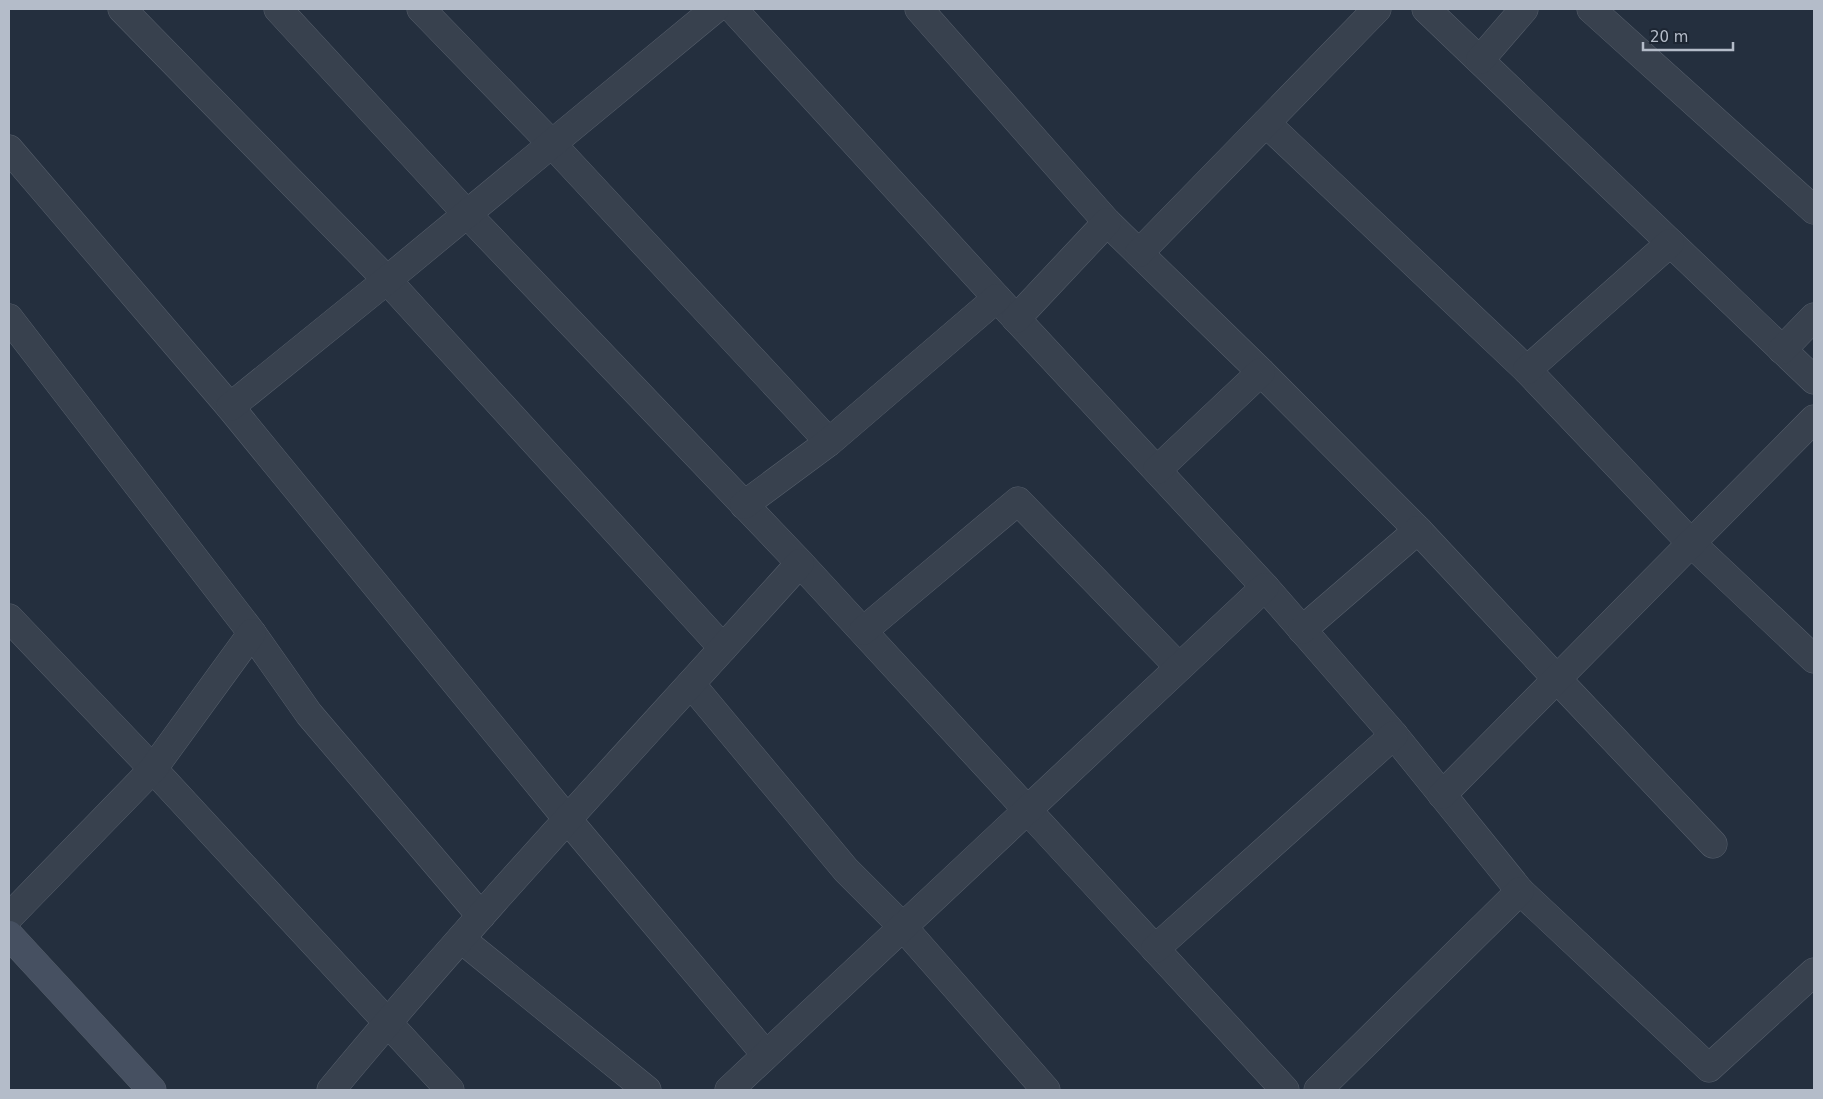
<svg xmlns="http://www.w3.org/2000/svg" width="1823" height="1099" font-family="'DejaVu Sans',sans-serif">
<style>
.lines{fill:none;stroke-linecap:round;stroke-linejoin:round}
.street-casing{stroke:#565f6c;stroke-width:29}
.secondary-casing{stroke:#565f6c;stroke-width:29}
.street{stroke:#38414e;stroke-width:28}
.secondary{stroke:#465061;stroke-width:28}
</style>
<rect width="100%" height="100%" fill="#242f3e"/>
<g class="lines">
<g class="street-casing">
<g id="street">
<polyline points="122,9 387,280 723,648"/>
<polyline points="278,9 467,214 800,563 1285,1090"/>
<polyline points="421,9 552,144 829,442"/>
<polyline points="733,9 997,298 1265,587 1394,735 1520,891 1709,1068 1814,972"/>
<polyline points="919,9 1107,222 1261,372 1418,530 1557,679 1713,844"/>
<polyline points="1426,9 1814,380"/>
<polyline points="1591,9 1814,210"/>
<polyline points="1480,60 1524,9"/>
<polyline points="1266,123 1527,370 1691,543 1814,659"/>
<polyline points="9,149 230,407 568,820 766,1055"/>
<polyline points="1139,253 1377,9"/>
<polyline points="9,318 252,633 309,714 481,916"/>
<polyline points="1016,319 1107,222"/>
<polyline points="1782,350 1814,317"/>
<polyline points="1527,370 1670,243"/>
<polyline points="230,407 387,280 715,9"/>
<polyline points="1157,470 1261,372"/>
<polyline points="744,505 829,442 997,298"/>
<polyline points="9,618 153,769 450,1090"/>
<polyline points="1302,630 1418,530"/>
<polyline points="863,631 1018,501 1179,667"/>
<polyline points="691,684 846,870 903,927 1046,1090"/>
<polyline points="1442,795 1814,419"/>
<polyline points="9,917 153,769 252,633"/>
<polyline points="461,939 647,1090"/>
<polyline points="1155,949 1394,735"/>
<path d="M331,1090c150,-181 312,-352 469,-527"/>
<polyline points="729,1090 1265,587"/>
<polyline points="1318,1090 1520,891"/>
</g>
</g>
<g class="secondary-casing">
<polyline id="secondary" points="9,935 152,1090"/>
</g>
<use href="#street" class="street"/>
<use href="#secondary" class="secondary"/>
</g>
<rect width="1823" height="1099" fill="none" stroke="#b4bcc9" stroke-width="20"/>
<path d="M1643 42v8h90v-8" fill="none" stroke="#b4bcc9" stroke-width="2.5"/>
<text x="1650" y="42" font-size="15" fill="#b4bcc9" stroke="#1d2633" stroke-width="4" paint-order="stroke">20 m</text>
</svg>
